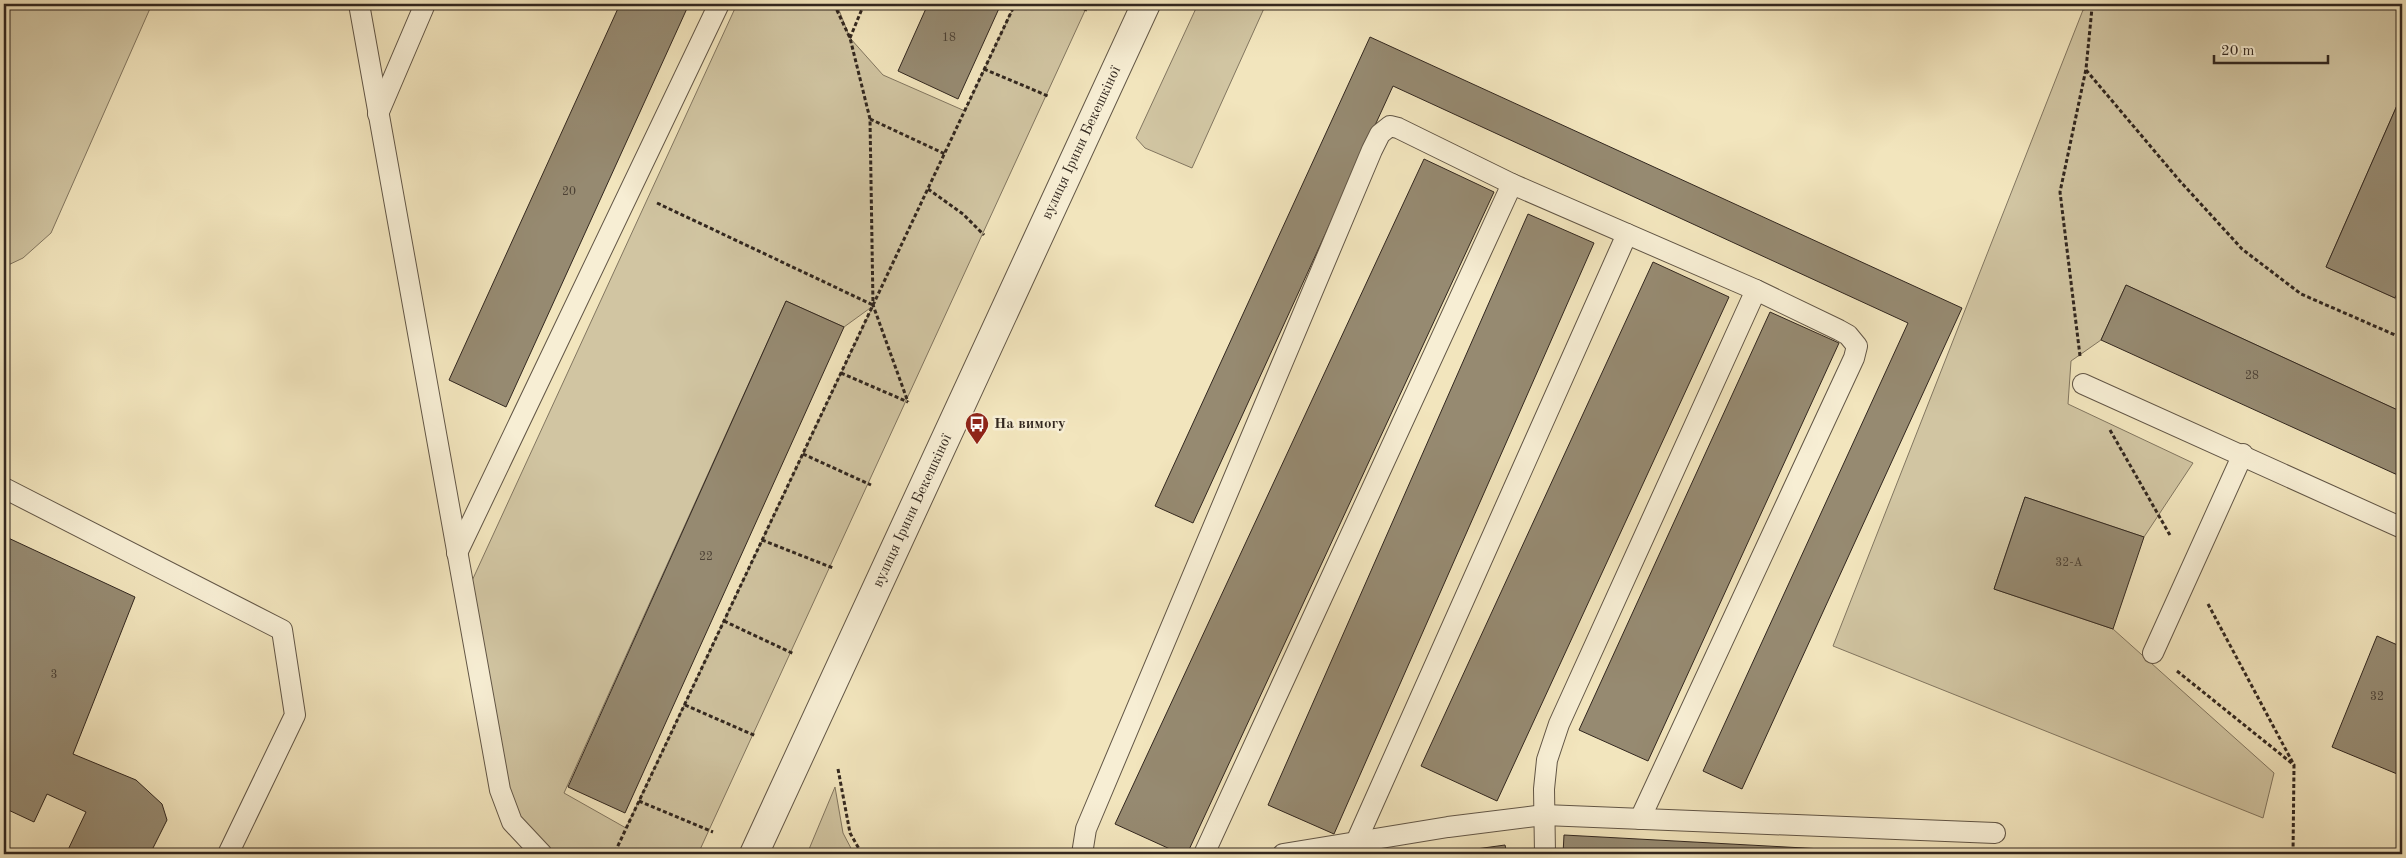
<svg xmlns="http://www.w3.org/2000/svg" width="2406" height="858" font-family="'Old Standard TT',serif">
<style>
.green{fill:#d1c5a2;stroke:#827660;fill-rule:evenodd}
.building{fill:#968a71;stroke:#32271f}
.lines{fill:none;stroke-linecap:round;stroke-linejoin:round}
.service-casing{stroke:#625646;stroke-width:22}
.minor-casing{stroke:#625646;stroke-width:30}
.path{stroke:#32271f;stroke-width:3;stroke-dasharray:4 2.5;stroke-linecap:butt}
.service{stroke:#f7eed4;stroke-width:20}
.minor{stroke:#f7eed4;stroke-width:28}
.labels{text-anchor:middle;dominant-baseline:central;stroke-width:5;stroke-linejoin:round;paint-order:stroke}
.number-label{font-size:12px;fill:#4b4034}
.street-label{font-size:15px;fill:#32271f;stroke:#f7eed4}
.poi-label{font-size:15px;font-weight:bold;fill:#32271f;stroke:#f7eed4;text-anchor:start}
</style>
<rect width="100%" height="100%" fill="#f2e5bd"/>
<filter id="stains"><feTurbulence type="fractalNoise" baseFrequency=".004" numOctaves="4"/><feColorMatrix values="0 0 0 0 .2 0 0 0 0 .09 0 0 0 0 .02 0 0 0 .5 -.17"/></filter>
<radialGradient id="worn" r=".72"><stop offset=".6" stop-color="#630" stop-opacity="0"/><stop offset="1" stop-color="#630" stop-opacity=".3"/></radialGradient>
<g class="green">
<polygon points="4,4 152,4 51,233 23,258 4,267"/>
<path d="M737,4h88l14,6 11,28 33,37 82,36 50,-107h73l-390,850h-156l-30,-32 -47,-226zM786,301l58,26 29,-21 -247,522 -62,-35z"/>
<polygon points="1198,4 1266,4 1192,168 1145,148 1136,138"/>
<polygon points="2111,4 2402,4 2402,94 2326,267 2395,298 2402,307 2402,412 2126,285 2101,340 2071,361 2068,404 2193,463 2144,537 2025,497 1994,589 2113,629 2274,773 2263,818 1833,646 2083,10"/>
<polygon points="835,787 843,833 854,854 807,854"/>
</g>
<g class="building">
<polygon points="620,4 689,4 506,407 449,380"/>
<polygon points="928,4 1001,4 958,99 898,71"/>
<polygon points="1370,37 1962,308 1742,789 1703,771 1908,323 1393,86 1193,523 1155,506"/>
<polygon points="2402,94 2402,283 2395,298 2326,267"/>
<polygon points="1424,159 1494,192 1187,854 1181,854 1115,824"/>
<polygon points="1528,214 1594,243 1334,834 1268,805"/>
<polygon points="1653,262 1729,297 1497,801 1421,766"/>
<polygon points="2126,285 2402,412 2402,477 2101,340"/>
<polygon points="786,301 844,327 625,813 568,787"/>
<polygon points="1770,312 1839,343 1648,761 1579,730"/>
<polygon points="2025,497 2144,537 2113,629 1994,589"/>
<polygon points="4,536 135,597 73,754 136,780 162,804 167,820 150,854 66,854 86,812 47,794 34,822 4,808"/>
<polygon points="2377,636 2402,647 2402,776 2332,747"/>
<polygon points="1564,835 1915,854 1563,854"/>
<polygon points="1505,845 1507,854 1440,854"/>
</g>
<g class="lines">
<g class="service-casing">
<g id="service">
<polyline points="359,4 500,790 512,822 542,854"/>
<polyline points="378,114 425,4"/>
<polyline points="2083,384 2402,528"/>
<polyline points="4,488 282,630 295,715 228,854"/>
<polyline points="457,553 719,4"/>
<polyline points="2153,653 2243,454"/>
<polyline points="1356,842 1627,234"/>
<polyline points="1082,854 1086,829 1372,150 1380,134 1390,126 1398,128 1512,184 1756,290 1839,330 1848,335 1857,346 1854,358 1640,819"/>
<polyline points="1204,854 1512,184"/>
<polyline points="1283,854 1448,827 1544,815 1995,833"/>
<polyline points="1545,854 1544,789 1547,760 1559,724 1756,290"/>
</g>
</g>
<g class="minor-casing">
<polyline id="minor" points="754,854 1146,4"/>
</g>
<g class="path">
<polyline points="825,4 838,10"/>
<polyline points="834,4 850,38 870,119 873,305 908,402"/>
<polyline points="1072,4 1087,10"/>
<polyline points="850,38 864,4"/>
<polyline points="984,69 1048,96"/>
<polyline points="2086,70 2179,180 2242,249 2301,294 2402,338"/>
<polyline points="870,119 945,154"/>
<polyline points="928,189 963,214 984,235"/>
<polyline points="657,203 873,305"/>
<polyline points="2080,356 2060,192 2086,69 2092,8 2090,4"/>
<polyline points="841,373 908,402"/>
<polyline points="2110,430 2171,537"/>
<polyline points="803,454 871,485"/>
<polyline points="762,540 833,568"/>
<polyline points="2208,604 2294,765"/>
<polyline points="724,621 794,654"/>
<polyline points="2177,671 2294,765 2293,854"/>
<polyline points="685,705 756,736"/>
<polyline points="838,769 850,833 862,854"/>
<polyline points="639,801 713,832"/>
<polyline points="615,852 1015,4"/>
</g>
<use href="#service" class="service"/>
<use href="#minor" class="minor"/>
</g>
<defs>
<g id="bus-pin" transform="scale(1.25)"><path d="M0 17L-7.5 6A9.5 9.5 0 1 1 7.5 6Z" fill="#8f2418" stroke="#f7eed4"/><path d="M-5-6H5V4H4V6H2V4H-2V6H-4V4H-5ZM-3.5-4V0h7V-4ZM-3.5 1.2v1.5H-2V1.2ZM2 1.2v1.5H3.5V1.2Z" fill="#fff"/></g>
</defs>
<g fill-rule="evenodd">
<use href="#bus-pin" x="977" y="424"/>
</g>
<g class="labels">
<g class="number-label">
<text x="949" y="38">18</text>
<text x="569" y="192">20</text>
<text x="2252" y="376">28</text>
<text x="706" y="557">22</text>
<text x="2069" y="563">32-А</text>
<text x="54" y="675">3</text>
<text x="2377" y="697">32</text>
</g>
<g class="street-label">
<text transform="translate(1082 143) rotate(-65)">вулиця Ірини Бекешкіної</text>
<text transform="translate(913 511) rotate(-65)">вулиця Ірини Бекешкіної</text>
</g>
<g class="poi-label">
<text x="994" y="424">На вимогу</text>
</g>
</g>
<rect width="2406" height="858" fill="none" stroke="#f2e5bd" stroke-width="20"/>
<rect x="5" y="5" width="2396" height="848" fill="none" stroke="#32271f" stroke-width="2.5"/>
<rect x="10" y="10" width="2386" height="838" fill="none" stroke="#32271f"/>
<path d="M2214 55v8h114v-8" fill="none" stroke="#32271f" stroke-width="2.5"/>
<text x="2221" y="55" font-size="15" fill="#32271f" stroke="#f7eed4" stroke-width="4" paint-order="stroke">20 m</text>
<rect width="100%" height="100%" filter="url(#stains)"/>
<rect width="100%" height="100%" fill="url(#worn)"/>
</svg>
